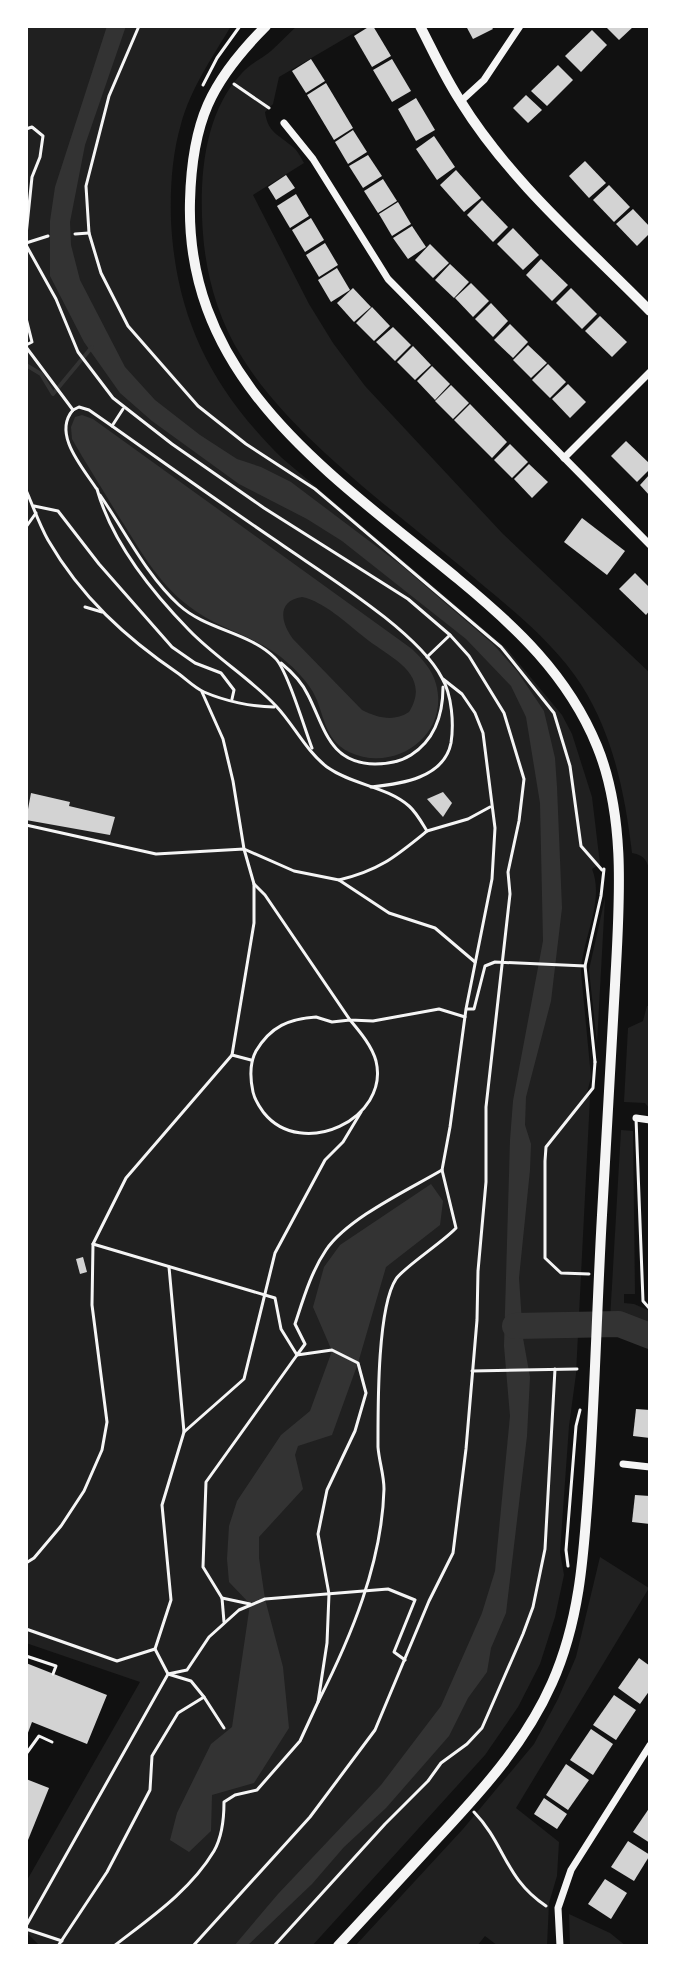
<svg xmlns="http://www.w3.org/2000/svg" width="676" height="1972" font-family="Rubik,sans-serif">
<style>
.green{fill:#202020}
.water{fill:#333;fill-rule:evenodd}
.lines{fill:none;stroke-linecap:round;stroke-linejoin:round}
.stream{stroke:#333;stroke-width:4}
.river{stroke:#333;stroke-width:26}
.building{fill:#d3d3d3}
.path{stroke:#f5f5f5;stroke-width:3}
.service{stroke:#f5f5f5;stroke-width:3}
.minor{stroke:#f5f5f5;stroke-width:7}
.secondary{stroke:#f5f5f5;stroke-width:10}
</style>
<rect width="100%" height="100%" fill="#111"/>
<g class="green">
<path d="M26,26h205c-19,32 -40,62 -50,98 -9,31 -11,64 -10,97 5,98 41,168 111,237l225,191 55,66 10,19 20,63 8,67 -8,5c13,32 -10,70 -11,103l10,105 -4,16 3,4 -14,277 -7,52 -9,126 4,23 -9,42 -15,47 -22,43 -33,48 -173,191h-272l-14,-14v-50l114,-200 -114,-39z"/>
<path d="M297,26h69l-87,51 -6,27 -8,8c3,21 13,22 28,35 5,4 8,11 11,16l-51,32 56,109 24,39 32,43 138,148 147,139v201c-2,-12 -5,-19 -18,-21 -7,-58 -18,-116 -50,-167 -24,-38 -62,-70 -97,-99 -77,-67 -193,-146 -245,-233 -22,-36 -34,-79 -37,-120 -4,-54 0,-120 39,-161 8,-9 19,-14 29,-22 9,-8 17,-17 26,-25z"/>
<polygon points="605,898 597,1043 589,970"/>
<polygon points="647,1006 650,1006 650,1109 645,1103 624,1102 628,1028 643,1021"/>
<polygon points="621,1130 633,1131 635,1294 624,1294 624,1303 634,1304 650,1311 650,1331 633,1323 610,1320"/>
<polygon points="600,1557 649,1588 516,1808 559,1842 557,1876 549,1903 547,1946 498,1946 485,1936 477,1946 355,1946 463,1829 534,1744 558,1699 576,1657"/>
<polygon points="569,1914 610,1933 626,1946 570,1946"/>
</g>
<g class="water">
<polygon points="107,26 126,26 85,145 70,222 71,245 80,280 125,367 155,400 200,435 237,459 261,467 291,482 401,565 493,644 517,671 544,711 555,758 557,787 562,908 551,1001 526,1097 525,1125 531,1144 530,1170 519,1278 523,1338 530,1377 527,1436 506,1613 491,1648 487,1672 468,1698 449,1736 386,1808 344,1847 312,1884 247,1946 234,1946 278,1894 381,1785 441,1706 482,1613 495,1571 510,1416 504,1346 510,1140 513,1101 543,941 540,803 526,717 511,686 466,639 342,541 307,519 239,484 152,421 120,393 84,342 50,276 50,221 55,187"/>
<path d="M82,415l11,4 319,230c10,10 20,20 24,35 14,51 -41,90 -87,68 -26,-13 -24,-38 -36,-60 -6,-10 -15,-20 -24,-28 -28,-27 -68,-33 -99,-57 -33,-24 -52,-61 -74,-95 -14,-24 -30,-48 -44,-73l-1,-12 4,-10zM302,597c23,5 44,26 62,40 24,20 69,36 45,75 -15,10 -31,6 -47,-2l-69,-71c-12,-16 -17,-38 9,-42z"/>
<polygon points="431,1184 443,1201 440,1225 386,1267 358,1363 332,1435 298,1446 295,1455 303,1489 259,1537 259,1558 265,1599 283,1667 289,1728 254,1783 212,1795 211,1831 189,1852 170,1840 177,1813 211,1744 232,1727 250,1604 229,1582 227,1559 229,1526 237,1501 281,1435 310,1411 332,1351 313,1307 324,1267 340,1245"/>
</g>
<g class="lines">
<polyline class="stream" points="26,365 41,374 53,394 92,347"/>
<polyline class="river" points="515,1326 619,1324 650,1336"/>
</g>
<g class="building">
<polygon points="370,26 373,26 391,56 372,67 354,36"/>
<polygon points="466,26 491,26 493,29 473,39"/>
<polygon points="605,26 634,26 619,40"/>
<polygon points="592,30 607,45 581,72 565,56"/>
<polygon points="311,59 325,81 306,93 292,71"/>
<polygon points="392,59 411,91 392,102 373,70"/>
<polygon points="558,65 573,80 547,106 531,91"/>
<polygon points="326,83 353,128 334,140 307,95"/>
<polygon points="526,95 542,110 528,123 513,108"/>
<polygon points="416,98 435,130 416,141 398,109"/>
<polygon points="353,130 367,152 348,164 335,142"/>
<polygon points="434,136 455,167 437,180 416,149"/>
<polygon points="368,155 382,176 363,188 349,166"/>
<polygon points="585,161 606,183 589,198 569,176"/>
<polygon points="456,170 481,198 464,212 440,185"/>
<polygon points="286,175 295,188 276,200 268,187"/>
<polygon points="383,179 397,201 378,213 364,191"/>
<polygon points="609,185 630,207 614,222 593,200"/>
<polygon points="296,194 309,216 290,228 277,206"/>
<polygon points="482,200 508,227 493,242 467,215"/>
<polygon points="398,202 411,224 392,236 379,214"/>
<polygon points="633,209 650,227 650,233 637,246 616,224"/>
<polygon points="311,218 324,240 305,252 292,230"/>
<polygon points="412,226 426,247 408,259 393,238"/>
<polygon points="513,228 539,255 523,270 497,244"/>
<polygon points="325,243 338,265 319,277 306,255"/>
<polygon points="430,244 449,263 433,278 415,260"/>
<polygon points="541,259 568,285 552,301 526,275"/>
<polygon points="450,264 469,282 454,298 435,280"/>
<polygon points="337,268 350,290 331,302 318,280"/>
<polygon points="471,283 489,301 473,317 455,298"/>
<polygon points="353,288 371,307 354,322 337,303"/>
<polygon points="571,288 597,314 582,329 556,303"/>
<polygon points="491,303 508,321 493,337 475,319"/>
<polygon points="372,307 390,326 374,341 356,323"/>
<polygon points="600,316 627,342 612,357 585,331"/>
<polygon points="510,324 528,342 513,358 494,340"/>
<polygon points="393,327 411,345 395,361 376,342"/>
<polygon points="528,345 547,363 531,378 513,360"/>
<polygon points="413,346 431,365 415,380 397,362"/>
<polygon points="548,364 566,382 550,398 532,380"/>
<polygon points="432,366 450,384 435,400 417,381"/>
<polygon points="568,384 586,402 570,418 552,399"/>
<polygon points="451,385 469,403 453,419 435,401"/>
<polygon points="470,404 507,442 492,458 454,420"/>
<polygon points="626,441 650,464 650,469 637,482 611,456"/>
<polygon points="510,444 528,462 512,478 494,460"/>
<polygon points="529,464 548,482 532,498 514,479"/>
<polygon points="650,474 650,496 640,485"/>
<polygon points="582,518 625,551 607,575 564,542"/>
<polygon points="635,573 650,588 650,610 646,615 619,589"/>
<polygon points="443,792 452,803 443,817 427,799"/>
<polygon points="31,793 70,802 69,806 115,817 110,835 26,820"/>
<polygon points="83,1257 87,1272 80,1274 76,1259"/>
<polygon points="636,1409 650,1410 650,1438 633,1436"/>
<polygon points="635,1495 650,1496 650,1524 632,1522"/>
<polygon points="639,1658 650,1666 650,1690 640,1704 618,1688"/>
<polygon points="26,1663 107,1695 87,1744 32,1722 26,1738"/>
<polygon points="614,1695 636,1710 616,1740 593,1725"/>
<polygon points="591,1729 613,1744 593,1775 570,1760"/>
<polygon points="566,1764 589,1780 568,1810 546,1795"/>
<polygon points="26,1779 49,1788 26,1845"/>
<polygon points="544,1798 567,1814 557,1829 534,1814"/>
<polygon points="650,1807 650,1843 633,1832"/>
<polygon points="628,1841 650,1855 634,1881 611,1867"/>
<polygon points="605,1879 627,1893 611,1919 588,1904"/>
</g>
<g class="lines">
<g class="path">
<polyline points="139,26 109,96 86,186 89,233 101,273 128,326 198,406 246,444 315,489 501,647 554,713 570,766 581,846 602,870"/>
<polyline points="234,84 269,108"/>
<polyline points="203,85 217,58 240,26"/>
<polyline points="26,129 32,127 43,136 40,157 32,177 26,235"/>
<polyline points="75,234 89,233"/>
<polyline points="26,243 48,236"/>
<polyline points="26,245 56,299 78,352 113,398 172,444 264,508 408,599 450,635 469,656 504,713 524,779 519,821 508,872 510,894 486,1107 486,1182 478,1271 477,1320 466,1449 453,1553 429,1601 375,1730 310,1817 193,1946"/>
<polyline points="26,318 32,342 26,345"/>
<polyline points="26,347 73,410"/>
<path d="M73,410l6,-3 10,3 23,16c55,39 110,78 166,116 44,31 140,89 164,136 10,17 12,46 9,65 -7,35 -50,41 -80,44"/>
<path d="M73,410c-21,24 10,58 23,78"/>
<polyline points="112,426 123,409"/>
<path d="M97,489c15,54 54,102 92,141 27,28 61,48 87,76 18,19 30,45 51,61 25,18 59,19 82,39 7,6 13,17 18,25 -32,26 -47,39 -88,49"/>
<path d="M26,490c7,16 13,34 22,50 33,57 78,98 131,134 8,6 16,14 25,18 21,9 48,15 70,15"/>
<path d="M100,495c25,36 46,80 79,110 27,25 70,27 96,53 12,11 30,72 37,90"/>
<polyline points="34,506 58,511 99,564 172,647 195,663 221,673 234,690 232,699"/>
<polyline points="26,527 36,513"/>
<polyline points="85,607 102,612"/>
<polyline points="427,657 450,635"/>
<path d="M281,663c11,9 21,19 27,32 17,33 21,68 67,69 13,0 25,-2 36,-9 25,-16 32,-41 32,-68"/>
<polyline points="26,825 156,854 244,849 294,871 339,880 389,913 435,928 475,962"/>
<polyline points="427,831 468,819 490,807"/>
<polyline points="254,884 265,895 350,1020 373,1021 439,1009 465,1017"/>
<polyline points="467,1009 474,1009 485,966 495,962 585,966"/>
<path d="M316,1017l16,5 18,-2c10,12 22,26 26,41 14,58 -74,99 -112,52 -5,-7 -9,-12 -11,-21 -3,-14 -4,-28 3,-41 15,-25 33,-32 60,-34z"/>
<polyline points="232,1055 251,1060"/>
<polyline points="595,1062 585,966 601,896 604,869"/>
<path d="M93,1244l182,54 6,31 16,26 8,-11 -10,-20c8,-24 16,-52 31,-74 22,-32 82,-60 116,-80"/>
<polyline points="589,1274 561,1273 545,1258 545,1161 546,1147 593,1088 595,1062"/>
<polyline points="472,1371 577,1369"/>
<polyline points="184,1432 244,1379 275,1253 325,1160 343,1142 361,1112"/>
<polyline points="26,1563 34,1558 61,1526 84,1491 102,1450 107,1422 92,1305 93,1244 126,1178 232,1055 254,923 254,884 244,849 233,781 223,739 202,692"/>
<polyline points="568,1566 566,1550 576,1426 580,1410"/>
<polyline points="222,1598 224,1622"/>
<polyline points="26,1629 117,1661 155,1649"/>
<polyline points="26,1656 56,1666 53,1674"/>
<polyline points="204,1697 224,1728"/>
<path d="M318,1702c33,-65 64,-139 66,-213 0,-14 -5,-28 -6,-42 0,-38 -1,-139 18,-168 8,-12 47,-37 60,-51l-14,-58 8,-43 16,-118 26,-130 3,-51 -12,-95 -8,-20 -13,-19 -19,-15"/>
<polyline points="26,1754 39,1736 52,1742"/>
<path d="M474,1812c31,32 31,67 72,94"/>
<polyline points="26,1926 168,1674 187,1670 209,1637 239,1610 265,1599 388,1589 415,1600 394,1652 405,1660"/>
<polyline points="26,1929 62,1941"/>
<polyline points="58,1946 107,1872 150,1790 152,1756 178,1713 204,1697 191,1681 168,1674 155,1649 171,1600 162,1505 184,1432 169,1267"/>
<path d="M114,1946c36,-28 76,-55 100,-95 8,-14 10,-32 10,-49l11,-7 22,-5 43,-49 18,-39 9,-59 2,-49 -11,-60 9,-44 28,-59 11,-38 -8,-30 -26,-13 -35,5 -91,127 -3,85 19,31 28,6"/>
<polyline points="274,1946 385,1824 428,1781 441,1763 467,1744 482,1728 523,1634 533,1607 545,1549 555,1369"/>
</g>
<polyline class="service" points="636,1118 643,1301 650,1309"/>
<g class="minor">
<polyline points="460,102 484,80 520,26"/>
<polyline points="284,123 313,159 388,279 650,545"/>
<polyline points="564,458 650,372"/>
<polyline points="636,1118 650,1120"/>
<polyline points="623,1464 650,1467"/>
<polyline points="560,1946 558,1908 571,1870 650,1745"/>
</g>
<g class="secondary">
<path d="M266,26c-56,56 -74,96 -76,175 -5,181 144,275 268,378 57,47 110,96 139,167 30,73 22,161 18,239 -4,77 -9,153 -13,230 -5,88 -7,176 -13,264 -5,70 -8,139 -37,204 -27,61 -72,110 -117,158 -32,35 -65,70 -97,105"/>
<path d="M420,26c13,25 25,52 41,76 49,79 124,143 189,209"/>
</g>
</g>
<rect width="676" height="1972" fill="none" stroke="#ffffff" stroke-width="56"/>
</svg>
